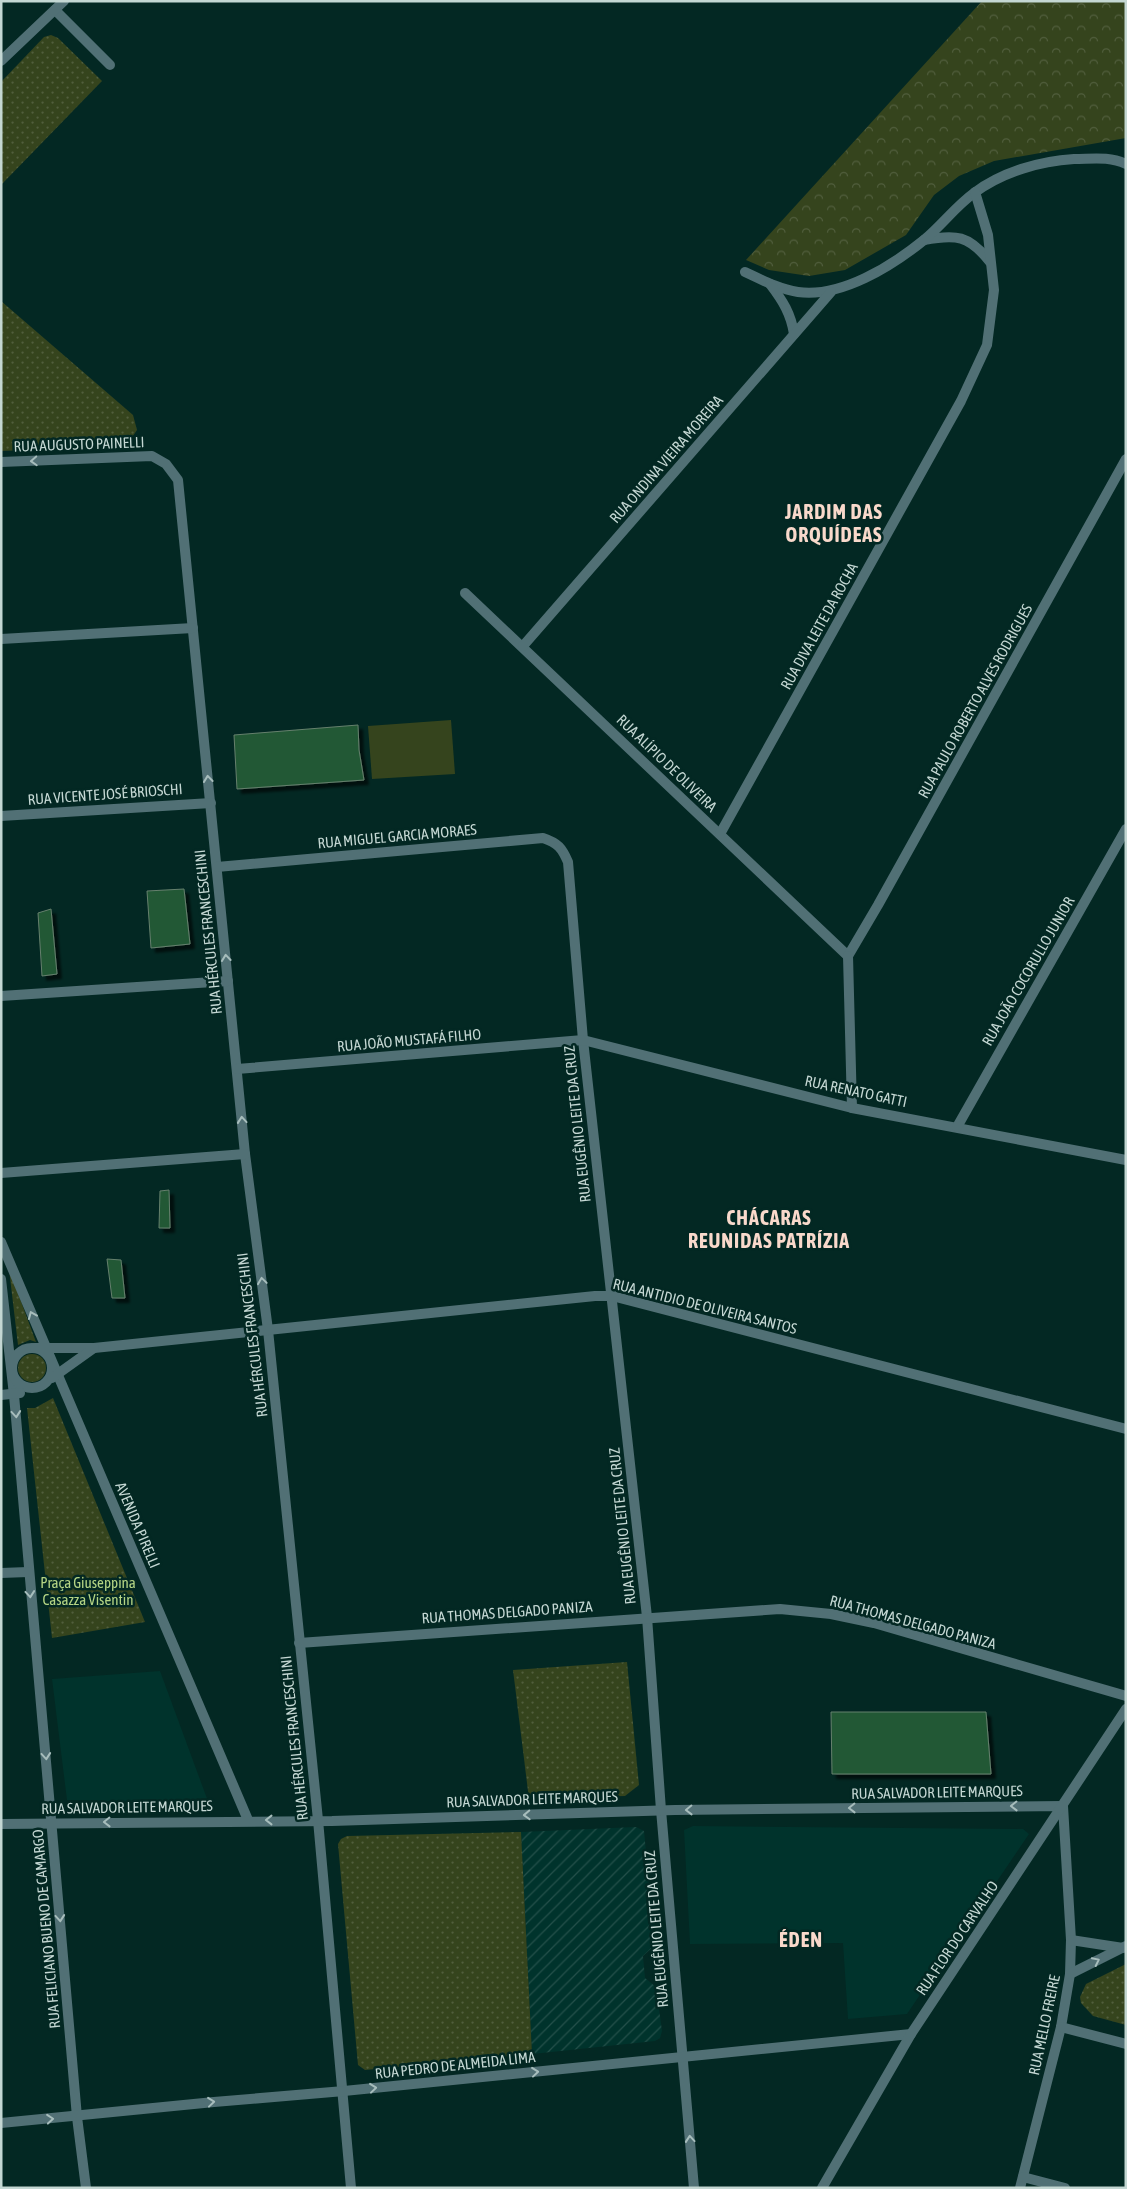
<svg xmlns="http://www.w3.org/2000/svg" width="1127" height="2189" font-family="'Asap Condensed',sans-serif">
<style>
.built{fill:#00332c}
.industrial{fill:url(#industrial-furrows)}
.grass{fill:url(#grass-dots)}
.forest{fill:url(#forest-crowns)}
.pitch{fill:#35441d}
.building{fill:#215836;stroke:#66806d;filter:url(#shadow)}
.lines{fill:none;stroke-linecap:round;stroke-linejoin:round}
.minor{stroke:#517075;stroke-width:10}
.oneway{stroke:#a7bdbc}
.labels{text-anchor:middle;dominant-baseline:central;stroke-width:5;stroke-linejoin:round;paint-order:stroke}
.street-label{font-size:15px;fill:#c4d7d3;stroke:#032823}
.park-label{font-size:15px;fill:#b4d484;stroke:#032823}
.district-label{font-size:20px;font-weight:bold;letter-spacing:1px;fill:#f9d9cb;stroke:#032823}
</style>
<defs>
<pattern id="industrial-furrows" width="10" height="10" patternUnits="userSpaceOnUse" patternTransform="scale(1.25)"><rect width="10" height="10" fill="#00332c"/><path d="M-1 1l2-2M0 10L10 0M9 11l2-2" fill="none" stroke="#24504a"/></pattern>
<pattern id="grass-dots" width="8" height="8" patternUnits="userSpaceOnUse" patternTransform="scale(1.25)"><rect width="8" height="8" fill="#35441d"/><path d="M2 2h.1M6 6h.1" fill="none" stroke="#515e3d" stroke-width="1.8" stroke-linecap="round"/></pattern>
<pattern id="forest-crowns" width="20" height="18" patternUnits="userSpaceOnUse" patternTransform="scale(1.25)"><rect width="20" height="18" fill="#35441d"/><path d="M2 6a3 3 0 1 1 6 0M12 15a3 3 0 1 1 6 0" fill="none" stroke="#515e3d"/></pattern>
<filter id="shadow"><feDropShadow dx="4.5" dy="4.5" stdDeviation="1" flood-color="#0009"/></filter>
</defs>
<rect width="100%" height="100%" fill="#032823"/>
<g class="built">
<polygon points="160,1671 209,1804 67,1800 52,1679"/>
<polygon points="693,1826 1023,1829 1029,1834 907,2014 848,2019 843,1943 690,1944 684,1830"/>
</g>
<polygon class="industrial" points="636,1827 644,1831 655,1945 643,1956 645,1978 656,1987 662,2031 660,2038 655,2041 532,2054 521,1832"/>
<g class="grass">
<polygon points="51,35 58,38 102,81 1,185 1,82 44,37"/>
<path d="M1,301l132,114 4,15c-8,13 -17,15 -32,17l-104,4z"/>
<polygon points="9,1269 36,1342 30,1340 18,1345"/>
<circle cx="32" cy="1368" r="14"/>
<polygon points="53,1398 145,1622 52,1638 27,1408 35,1408"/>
<polygon points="627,1662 639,1785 625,1796 529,1799 513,1670"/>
<polygon points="521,1832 532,2054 365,2070 358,2065 338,1844 341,1839 347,1836"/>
<polygon points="1126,1964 1126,2025 1093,2016 1081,2003 1080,1997 1086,1984"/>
</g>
<polygon class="forest" points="982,1 1126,1 1126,138 994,161 959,176 934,195 906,235 845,270 809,276 769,270 746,260"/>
<polygon class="pitch" points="451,720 455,774 372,779 368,726"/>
<g class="building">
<polygon points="358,725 359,750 364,780 237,789 234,735"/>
<polygon points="184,889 190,944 151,948 147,891"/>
<polygon points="51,909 57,974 42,976 38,913"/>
<polygon points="169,1190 170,1228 159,1228 160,1191"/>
<polygon points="107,1259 121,1260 125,1298 112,1298"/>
<polygon points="831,1712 986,1712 991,1774 832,1774"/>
</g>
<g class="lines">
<g class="minor">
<polyline points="55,10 110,65"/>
<polyline points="1,61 64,1"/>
<path d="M924,240c32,-6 45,-5 66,22"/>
<path d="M745,272c17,8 34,17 53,20 43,6 94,-26 126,-52 18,-15 32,-34 50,-47 28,-21 66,-32 100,-34 18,0 35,-3 52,5"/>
<path d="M770,284c13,17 21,30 24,50"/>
<polyline points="1,462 152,456 166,464 178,480 245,1154 268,1330 318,1820 351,2188"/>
<polyline points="465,593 848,956"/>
<polyline points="1,639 193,628"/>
<polyline points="523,646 831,292"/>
<polyline points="1,816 211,803"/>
<polyline points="720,834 961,401 987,345 994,290 988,235 975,192"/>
<path d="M217,867l326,-29c15,5 19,10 25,24l15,178 64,577 14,193 33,378"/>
<polyline points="848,956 878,905 1126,459"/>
<polyline points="848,956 852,1108"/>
<polyline points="1,996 228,981"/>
<polyline points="237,1069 583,1040 852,1108 1126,1160"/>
<polyline points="957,1127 1126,829"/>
<polyline points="1,1173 245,1154"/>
<polyline points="1,1242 248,1820"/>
<polyline points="1,1279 14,1395 77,2117 86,2188"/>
<circle cx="32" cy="1368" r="20"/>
<polyline points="35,1348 94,1348 595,1296 612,1296 1126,1429"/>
<polyline points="52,1378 94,1348"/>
<polyline points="1,1395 20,1393"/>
<polyline points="1,1573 28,1572"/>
<polyline points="299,1643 780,1609 831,1614 874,1623 1126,1696"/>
<polyline points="1,1824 332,1821 675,1810 1063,1806 1071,1940 1070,1974 1061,2027 1020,2188"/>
<polyline points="1071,1940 1123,1948"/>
<polyline points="1070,1974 1126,1946"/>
<polyline points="1061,2027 1126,2044"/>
<polyline points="1,2123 214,2102 344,2091 911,2034"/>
<polyline points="1023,2177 1065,2188"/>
<polyline points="822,2188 911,2034 1126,1709"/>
</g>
</g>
<defs><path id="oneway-chevron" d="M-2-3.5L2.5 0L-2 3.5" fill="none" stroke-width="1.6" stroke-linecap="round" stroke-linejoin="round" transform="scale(1.25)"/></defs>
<g class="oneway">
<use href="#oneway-chevron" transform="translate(34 461) rotate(177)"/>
<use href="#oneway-chevron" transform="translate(208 779) rotate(-96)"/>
<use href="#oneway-chevron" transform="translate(226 958) rotate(-96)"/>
<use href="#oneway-chevron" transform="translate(242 1120) rotate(-95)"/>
<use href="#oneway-chevron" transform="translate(262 1281) rotate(-98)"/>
<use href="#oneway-chevron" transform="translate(32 1315) rotate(-113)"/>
<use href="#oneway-chevron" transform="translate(16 1414) rotate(85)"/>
<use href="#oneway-chevron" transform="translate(30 1594) rotate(85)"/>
<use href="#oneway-chevron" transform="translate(46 1756) rotate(85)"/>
<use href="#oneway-chevron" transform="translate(1014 1806) rotate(179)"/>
<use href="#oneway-chevron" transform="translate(852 1808) rotate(179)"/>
<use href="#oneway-chevron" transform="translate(689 1810) rotate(179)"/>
<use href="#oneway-chevron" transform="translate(527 1815) rotate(178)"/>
<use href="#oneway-chevron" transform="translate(269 1820) rotate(-180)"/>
<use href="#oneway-chevron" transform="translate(107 1822) rotate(179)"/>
<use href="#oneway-chevron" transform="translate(60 1918) rotate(85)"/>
<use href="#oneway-chevron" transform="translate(1096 1961) rotate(-26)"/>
<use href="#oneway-chevron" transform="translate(535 2072) rotate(-6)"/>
<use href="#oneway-chevron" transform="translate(373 2088) rotate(-6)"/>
<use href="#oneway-chevron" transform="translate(211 2102) rotate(-6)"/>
<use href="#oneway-chevron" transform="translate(50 2119) rotate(-5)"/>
<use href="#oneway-chevron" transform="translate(690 2139) rotate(-95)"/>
</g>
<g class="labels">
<g class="street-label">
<text transform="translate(79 444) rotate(-2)">RUA AUGUSTO PAINELLI</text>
<text transform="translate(666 459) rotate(-49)">RUA ONDINA VIEIRA MOREIRA</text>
<text transform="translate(819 626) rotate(-61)">RUA DIVA LEITE DA ROCHA</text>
<text transform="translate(975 701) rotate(-61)">RUA PAULO ROBERTO ALVES RODRIGUES</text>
<text transform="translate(667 763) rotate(44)">RUA ALÍPIO DE OLIVEIRA</text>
<text transform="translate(105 794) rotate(-4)">RUA VICENTE JOSÉ BRIOSCHI</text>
<text transform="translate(397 836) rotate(-5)">RUA MIGUEL GARCIA MORAES</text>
<text transform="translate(208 932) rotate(-96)">RUA HÉRCULES FRANCESCHINI</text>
<text transform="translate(1028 971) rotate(-60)">RUA JOÃO COCORULLO JUNIOR</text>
<text transform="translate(409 1040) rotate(-5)">RUA JOÃO MUSTAFÁ FILHO</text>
<text transform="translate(856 1091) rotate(12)">RUA RENATO GATTI</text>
<text transform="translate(577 1124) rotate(-96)">RUA EUGÊNIO LEITE DA CRUZ</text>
<text transform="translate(705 1306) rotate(14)">RUA ANTIDIO DE OLIVEIRA SANTOS</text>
<text transform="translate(252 1335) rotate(-97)">RUA HÉRCULES FRANCESCHINI</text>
<text transform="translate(138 1525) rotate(67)">AVENIDA PIRELLI</text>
<text transform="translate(622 1526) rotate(-96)">RUA EUGÊNIO LEITE DA CRUZ</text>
<text transform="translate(507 1612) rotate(-4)">RUA THOMAS DELGADO PANIZA</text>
<text transform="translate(913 1622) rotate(15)">RUA THOMAS DELGADO PANIZA</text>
<text transform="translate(294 1738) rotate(-96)">RUA HÉRCULES FRANCESCHINI</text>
<text transform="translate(937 1792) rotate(-1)">RUA SALVADOR LEITE MARQUES</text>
<text transform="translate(532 1799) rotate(-2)">RUA SALVADOR LEITE MARQUES</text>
<text transform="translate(127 1807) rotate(-1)">RUA SALVADOR LEITE MARQUES</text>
<text transform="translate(46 1929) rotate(-95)">RUA FELICIANO BUENO DE CAMARGO</text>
<text transform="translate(656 1929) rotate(-95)">RUA EUGÊNIO LEITE DA CRUZ</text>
<text transform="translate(957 1938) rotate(-56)">RUA FLOR DO CARVALHO</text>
<text transform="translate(1044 2025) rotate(-78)">RUA MELLO FREIRE</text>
<text transform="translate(455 2065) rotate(-6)">RUA PEDRO DE ALMEIDA LIMA</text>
</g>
<g class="park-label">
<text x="88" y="1582">Praça Giuseppina<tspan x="88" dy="17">Casazza Visentin</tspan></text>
</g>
<g class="district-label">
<text x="834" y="511">JARDIM DAS<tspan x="834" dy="23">ORQUÍDEAS</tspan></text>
<text x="769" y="1217">CHÁCARAS<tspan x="769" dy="23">REUNIDAS PATRÍZIA</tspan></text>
<text x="801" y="1939">ÉDEN</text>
</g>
</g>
<rect width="1127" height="2189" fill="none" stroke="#c4d7d3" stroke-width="5"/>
</svg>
